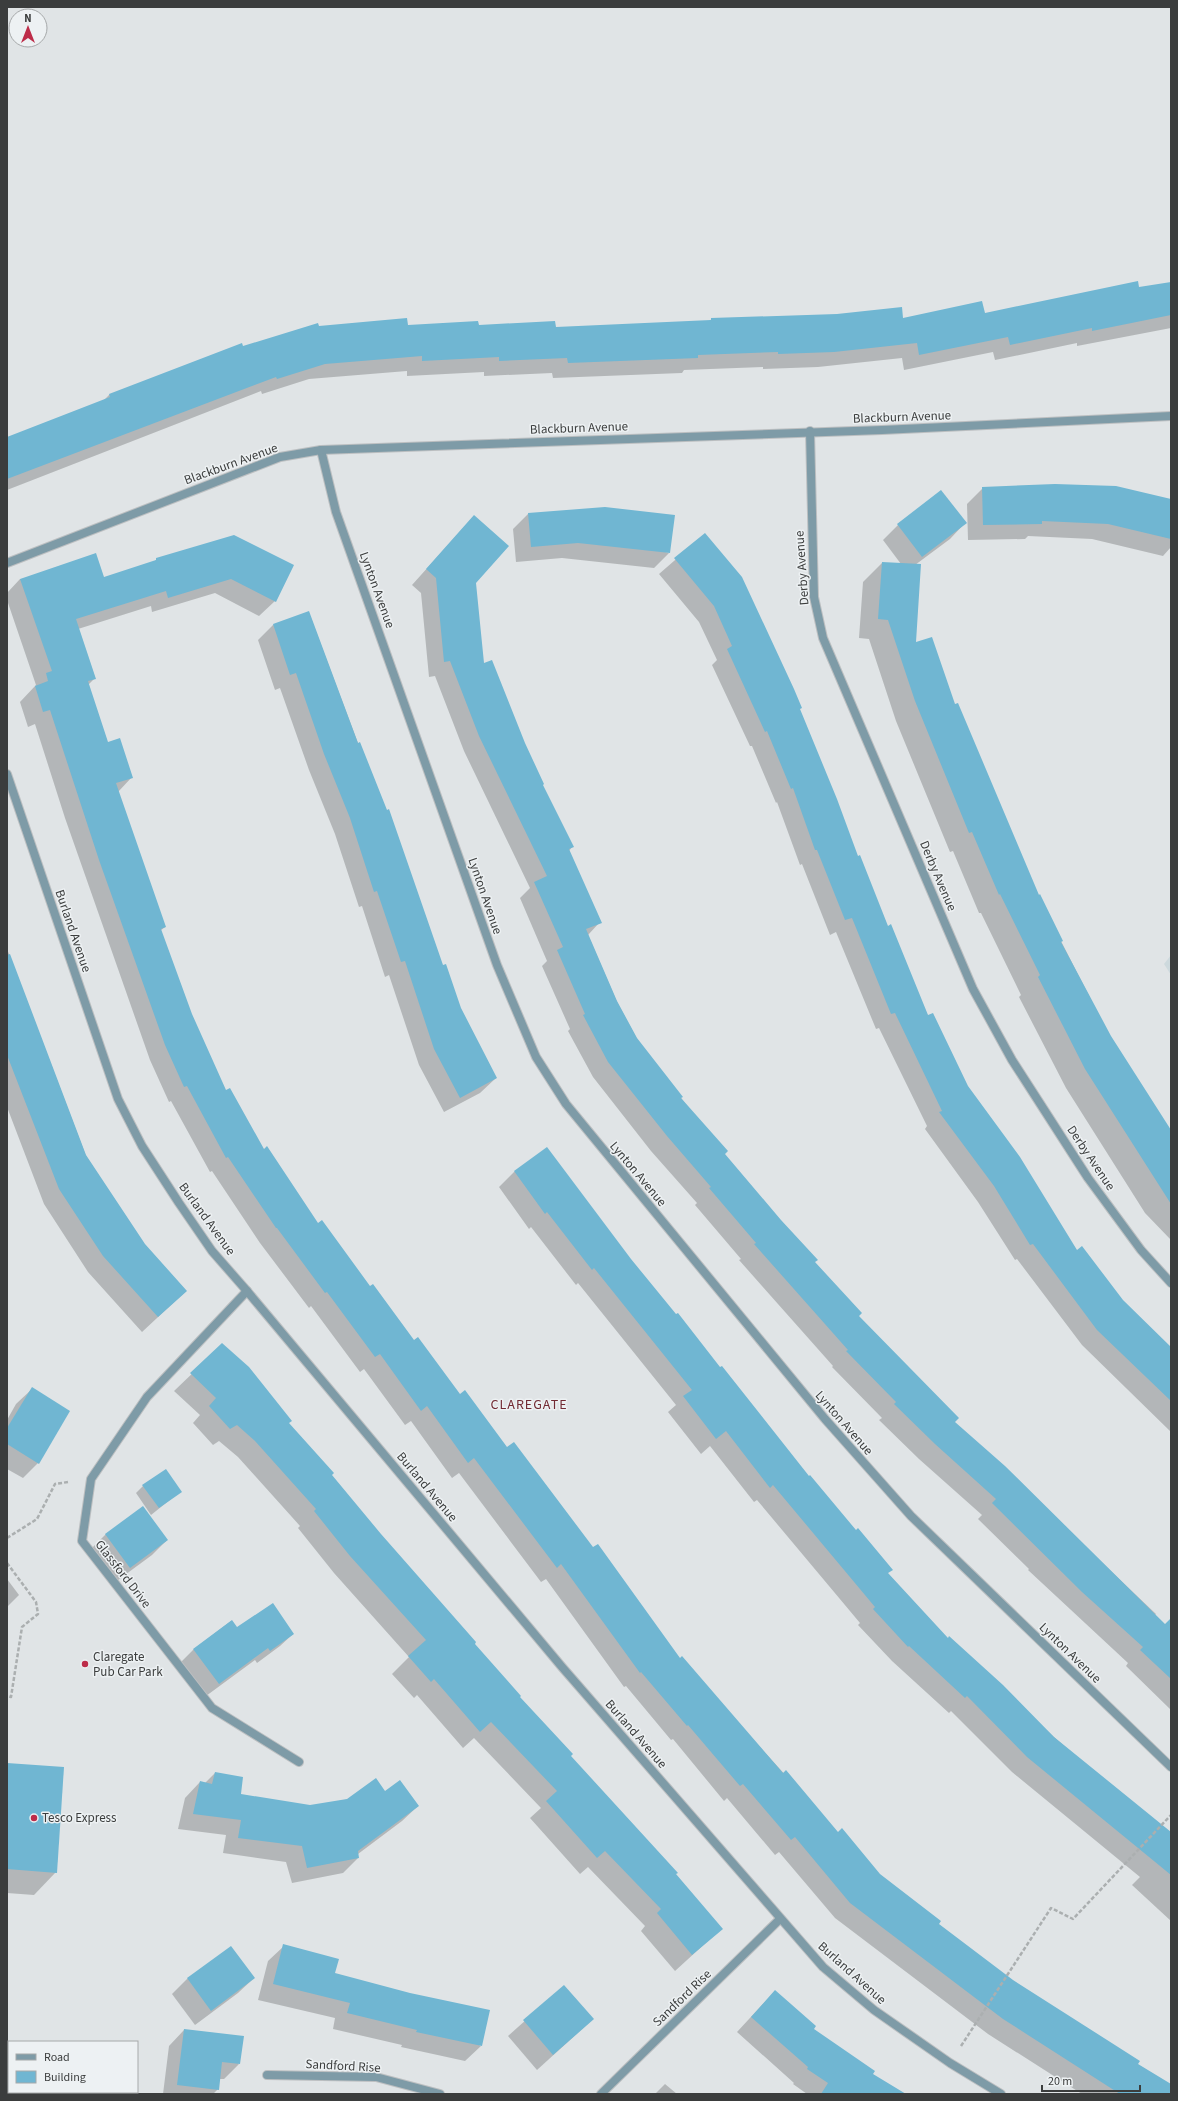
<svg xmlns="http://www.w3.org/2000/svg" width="1178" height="2101" font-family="'Source Sans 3',sans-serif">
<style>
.built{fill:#cdd9dd}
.shadow{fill:#0003}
.building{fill:#70b6d2}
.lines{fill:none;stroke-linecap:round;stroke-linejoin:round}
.minor-casing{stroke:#bcbfc1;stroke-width:10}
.path{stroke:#abafb0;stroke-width:2.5;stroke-dasharray:4 2;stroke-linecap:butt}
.minor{stroke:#7e9ba7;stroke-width:8}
.poi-dot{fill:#bd2c49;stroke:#edf1f3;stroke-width:1.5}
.labels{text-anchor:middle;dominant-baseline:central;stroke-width:3;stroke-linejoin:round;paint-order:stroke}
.street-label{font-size:13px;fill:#3b3d3d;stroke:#edf1f3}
.poi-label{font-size:13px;fill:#3b3d3d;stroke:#edf1f3;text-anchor:start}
.neighbourhood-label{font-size:14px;letter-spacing:1px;fill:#722b34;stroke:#edf1f3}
</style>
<rect width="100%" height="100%" fill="#e0e4e6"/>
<polygon class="built" points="1171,955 1171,975 1164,964"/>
<g class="shadow">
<polygon points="1171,283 1171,328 1077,346 1077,343 995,360 993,352 904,370 902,358 818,367 763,369 763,367 684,370 682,373 553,378 552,373 484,376 484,372 407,376 407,371 309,379 262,394 261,391 7,490 7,438 103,401 109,395 241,345 242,347 318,327 478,326 555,328 709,321 712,319 902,319 984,314"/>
<polygon points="983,488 1171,500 1171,547 1163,556 1092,539 1028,536 1025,539 968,540 967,504"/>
<polygon points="528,514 669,553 654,568 562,558 516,562 513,529"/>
<polygon points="474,516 475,583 483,664 572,847 569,851 600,922 588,935 617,1002 637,1039 723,1154 858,1316 954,1422 1156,1614 1155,1615 1171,1631 1171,1710 1126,1666 1128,1663 1028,1570 1029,1569 978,1519 982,1515 919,1459 879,1420 882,1418 832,1367 833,1366 739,1260 741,1259 695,1205 697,1203 651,1151 593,1077 568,1031 570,1029 542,966 547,961 520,898 530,888 464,751 435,676 429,677 421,593 412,585"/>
<polygon points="965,523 950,539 915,565 915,643 954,706 1038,896 1110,1037 1171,1132 1171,1240 1145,1213 1066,1088 1019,997 1021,995 981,913 979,913 953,851 950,852 896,721 869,639 859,638 863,582 882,563 901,564 883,540 898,525"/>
<polygon points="705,534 799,709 857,857 887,927 928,1016 967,1087 1077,1251 1122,1301 1171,1350 1171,1432 1082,1345 1017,1259 1015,1260 978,1202 925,1129 927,1126 879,1028 876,1029 836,932 830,935 802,864 800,865 777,802 776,803 752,746 750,746 712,665 717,660 699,622 659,574"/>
<polygon points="234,536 275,601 259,616 215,593 152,612 151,606 78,629 95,678 88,685 107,743 132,777 118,792 165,927 160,931 191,1015 225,1091 263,1150 318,1224 413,1342 593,1549 680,1659 838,1833 879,1875 938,1924 1012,1981 1137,2064 1171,2085 1171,2094 1082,2094 988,2034 835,1918 779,1852 775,1855 727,1798 724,1801 673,1739 671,1740 626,1686 624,1687 546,1579 541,1582 459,1473 452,1478 411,1421 405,1425 364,1369 360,1372 311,1306 309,1308 260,1243 212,1171 210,1172 171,1101 169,1102 150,1060 65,818 35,724 28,727 20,702 36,685 7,600 7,593 20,579 104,578 154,562 157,559"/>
<polygon points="309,613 442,966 460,1008 496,1078 480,1093 444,1112 419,1065 389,975 385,977 362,906 359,907 335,834 309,770 280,688 275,690 258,640 273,625"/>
<polygon points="7,949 86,1156 144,1245 186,1291 142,1332 88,1272 44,1204 7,1107"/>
<polygon points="546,1149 630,1260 887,1574 948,1639 1054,1737 1171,1840 1171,1921 1132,1885 1140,1877 1012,1772 951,1711 949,1713 892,1661 858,1625 860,1623 757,1500 754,1502 710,1446 701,1454 668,1412 676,1405 578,1283 576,1285 531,1227 529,1229 499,1187 514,1172"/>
<polygon points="222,1345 380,1535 518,1697 721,1929 675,1971 641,1931 645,1926 588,1867 580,1874 530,1818 541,1808 474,1738 463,1748 417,1695 414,1698 392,1674 409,1657 334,1573 298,1528 300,1526 238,1457 219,1441 213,1445 193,1423 200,1415 174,1391"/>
<polygon points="32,1389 38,1463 23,1478 7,1469 7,1420 16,1404"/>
<polygon points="143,1486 181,1491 151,1515 136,1493"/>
<polygon points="106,1534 167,1540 152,1555 114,1583 90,1550"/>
<polygon points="7,1579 19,1595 7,1607"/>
<polygon points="231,1621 237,1628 293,1634 280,1646 257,1663 255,1660 206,1696 181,1662 193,1650"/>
<polygon points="7,1764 56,1872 34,1895 7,1893"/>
<polygon points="215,1773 239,1795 310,1806 385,1793 418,1806 402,1821 358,1854 358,1858 343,1873 292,1883 286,1862 223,1853 226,1835 178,1829 185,1798 200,1782 205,1783"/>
<polygon points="284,1946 334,1974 481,2046 465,2061 401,2047 402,2045 333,2029 335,2018 258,2000 268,1961"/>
<polygon points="231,1947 254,1978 238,1993 195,2025 172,1994 187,1979"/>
<polygon points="564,1986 593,2019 537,2070 508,2036"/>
<polygon points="775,1991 813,2029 871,2074 904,2094 807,2094 793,2084 794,2083 737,2032"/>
<polygon points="184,2030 239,2064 224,2079 219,2079 218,2089 213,2094 163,2094 169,2046"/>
<polygon points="665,2084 677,2094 655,2094"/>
</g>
<g class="building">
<polygon points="1138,281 1139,287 1171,282 1171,315 1092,331 1092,328 1010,345 1008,337 919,355 917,343 834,352 778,354 778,352 698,355 698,358 568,363 567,358 499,361 499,357 422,361 422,356 325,364 277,379 276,377 7,479 7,437 110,397 109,394 242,343 243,346 318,323 319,326 407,318 408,325 478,321 479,325 555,321 556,327 711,320 711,318 837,314 902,307 903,318 982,301 985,313"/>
<polygon points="1055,484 1116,486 1171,499 1171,539 1108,524 1042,521 1042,524 983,525 982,487"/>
<polygon points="941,490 967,523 922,557 897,524"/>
<polygon points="605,507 675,515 670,553 578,543 531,547 528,513"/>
<polygon points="474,515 509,546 476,583 484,663 492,660 525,743 544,784 543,785 574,847 569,849 602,923 586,929 617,1001 637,1038 683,1097 681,1098 728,1151 725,1154 781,1220 818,1260 815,1262 862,1313 859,1316 959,1418 955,1422 1005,1466 1165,1624 1171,1618 1171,1679 1140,1650 1143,1647 1082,1592 992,1503 996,1499 935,1444 894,1404 896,1402 846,1351 848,1350 754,1244 756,1243 709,1188 711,1187 667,1136 608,1062 583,1015 585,1014 557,950 563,947 534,882 547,876 479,736 450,661 444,662 436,578 426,569"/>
<polygon points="705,533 742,577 794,689 802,708 800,709 837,799 858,856 860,855 888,926 891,924 928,1015 933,1013 968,1086 1020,1157 1077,1250 1082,1246 1123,1300 1171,1347 1171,1401 1097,1330 1033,1244 1030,1245 994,1186 939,1112 942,1111 895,1013 891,1014 852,918 845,920 817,850 815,850 793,788 791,789 767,731 765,732 727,649 732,646 714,606 674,558"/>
<polygon points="234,535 294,565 276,602 231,579 168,598 166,591 76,619 96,679 88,681 108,742 120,738 133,778 116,783 166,927 161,929 192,1014 226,1090 230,1088 264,1149 267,1146 318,1223 322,1220 370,1286 373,1284 414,1340 418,1337 460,1394 465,1390 507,1447 514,1442 593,1547 598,1544 680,1658 682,1656 783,1773 786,1770 838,1832 842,1828 880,1874 941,1921 939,1924 1013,1980 1140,2061 1138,2064 1171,2084 1171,2094 1120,2094 1003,2019 850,1903 795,1837 791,1840 743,1784 740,1786 688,1725 687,1726 641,1672 640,1673 561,1564 557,1568 474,1458 468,1463 427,1406 421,1411 380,1354 375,1357 327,1292 325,1293 277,1228 276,1228 228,1157 226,1158 187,1086 184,1087 165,1045 99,860 50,710 43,712 35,686 48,681 46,673 52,671 20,579 96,553 104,577 156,560 156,558"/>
<polygon points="882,562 921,564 916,642 932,637 955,704 958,703 1039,895 1040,894 1063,941 1061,942 1111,1036 1171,1130 1171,1204 1085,1069 1038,977 1040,975 1000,894 999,895 972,832 969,833 915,701 888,620 878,619"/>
<polygon points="309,611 358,743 360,742 387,810 389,809 443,965 446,964 461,1008 497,1078 460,1098 434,1049 405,961 401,962 377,891 374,892 350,818 324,754 296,673 290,675 273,624"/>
<polygon points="10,954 86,1155 145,1244 187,1291 158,1317 103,1256 59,1189 7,1055 7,955"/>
<polygon points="547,1147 631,1259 676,1314 678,1313 720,1367 722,1366 809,1476 810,1475 856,1530 858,1528 893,1570 888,1573 948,1638 949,1636 1003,1685 1054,1737 1171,1832 1171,1875 1027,1757 967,1696 965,1698 909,1646 908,1647 873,1609 875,1607 773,1485 770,1488 726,1431 716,1439 683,1396 692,1390 594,1268 592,1270 547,1212 545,1214 514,1171"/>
<polygon points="222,1343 249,1367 292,1421 289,1423 334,1473 332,1475 381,1534 476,1642 475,1644 521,1696 520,1697 573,1754 571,1756 678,1873 676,1874 723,1929 692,1955 657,1913 661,1909 605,1851 597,1858 546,1801 557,1791 491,1722 480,1732 434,1679 431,1682 408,1656 426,1640 350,1556 314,1511 316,1509 255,1441 237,1425 230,1429 209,1406 216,1398 190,1373"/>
<polygon points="32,1387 70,1411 39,1464 7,1444 7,1428"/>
<polygon points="166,1469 182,1492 159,1508 142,1485"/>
<polygon points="143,1506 168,1540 130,1568 105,1534"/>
<polygon points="273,1603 294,1634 270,1651 268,1648 219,1684 193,1649 232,1620 237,1627"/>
<polygon points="7,1763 64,1767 57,1873 7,1869"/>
<polygon points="215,1772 243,1777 241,1794 310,1805 347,1799 376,1778 385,1791 400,1780 419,1806 358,1851 359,1858 307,1868 302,1846 238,1838 241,1820 193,1814 200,1781 212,1784"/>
<polygon points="283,1944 339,1959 335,1973 410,1993 490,2010 482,2046 416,2032 417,2030 347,2013 350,2003 273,1984"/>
<polygon points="231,1946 255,1978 211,2011 187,1978"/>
<polygon points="564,1985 594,2019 553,2055 523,2020"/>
<polygon points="775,1990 816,2026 814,2029 875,2071 873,2074 906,2094 821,2094 828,2083 807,2069 808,2067 751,2017"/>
<polygon points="184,2029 244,2036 240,2064 222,2062 219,2090 177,2085"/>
</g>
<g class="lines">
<g class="minor-casing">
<g id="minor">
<polyline points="810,431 814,597 823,638 973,989 1012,1060 1088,1178 1141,1250 1171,1283"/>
<polyline points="321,450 336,512 497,965 536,1057 566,1104 825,1419 911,1516 1171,1767"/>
<polyline points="7,563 280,457 321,450 882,430 1171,416"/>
<polyline points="7,774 118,1099 142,1146 179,1203 212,1251 247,1291 562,1667 823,1967 874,2010 950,2063 1001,2094"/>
<polyline points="247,1291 147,1397 91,1479 82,1541 212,1708 299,1762"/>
<polyline points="267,2075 376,2077 440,2094"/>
<polyline points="601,2094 780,1919"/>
</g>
</g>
<g class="path">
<polyline points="7,1538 37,1519 55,1484 68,1482"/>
<polyline points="7,1563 36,1602 38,1614 22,1627 11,1697 7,1696"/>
<polyline points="961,2046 1051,1908 1073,1919 1171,1815"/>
</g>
<use href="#minor" class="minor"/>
</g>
<g class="poi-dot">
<circle cx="85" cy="1664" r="4"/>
<circle cx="34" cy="1818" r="4"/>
</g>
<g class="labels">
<g class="street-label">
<text transform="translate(902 417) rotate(-2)">Blackburn Avenue</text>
<text transform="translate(579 428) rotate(-2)">Blackburn Avenue</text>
<text transform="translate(231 464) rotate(-20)">Blackburn Avenue</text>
<text transform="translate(802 568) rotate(-94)">Derby Avenue</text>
<text transform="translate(377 590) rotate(70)">Lynton Avenue</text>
<text transform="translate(938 876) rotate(67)">Derby Avenue</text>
<text transform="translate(485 896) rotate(71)">Lynton Avenue</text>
<text transform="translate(73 931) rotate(71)">Burland Avenue</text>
<text transform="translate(1091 1158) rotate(56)">Derby Avenue</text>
<text transform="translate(638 1174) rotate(50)">Lynton Avenue</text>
<text transform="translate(207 1219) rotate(54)">Burland Avenue</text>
<text transform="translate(844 1423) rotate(49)">Lynton Avenue</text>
<text transform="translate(427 1487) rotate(50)">Burland Avenue</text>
<text transform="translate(123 1574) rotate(52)">Glassford Drive</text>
<text transform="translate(1070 1653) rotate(44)">Lynton Avenue</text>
<text transform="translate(636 1734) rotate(49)">Burland Avenue</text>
<text transform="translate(852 1973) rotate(42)">Burland Avenue</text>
<text transform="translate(682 1998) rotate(-44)">Sandford Rise</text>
<text transform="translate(343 2066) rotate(3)">Sandford Rise</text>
</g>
<g class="poi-label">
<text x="93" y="1657">Claregate<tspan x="93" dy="15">Pub Car Park</tspan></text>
<text x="42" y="1818">Tesco Express</text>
</g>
<g class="neighbourhood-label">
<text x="529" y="1405">CLAREGATE</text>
</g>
</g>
<rect width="1178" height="2101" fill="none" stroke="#3b3d3d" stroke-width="16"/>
<rect x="8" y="2041" width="130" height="52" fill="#edf1f3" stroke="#a6a9aa"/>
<rect x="16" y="2054" width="20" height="6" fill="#7e9ba7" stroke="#a6a9aa"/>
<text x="44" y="2061" font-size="12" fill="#3b3d3d">Road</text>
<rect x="16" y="2071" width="20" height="12" fill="#70b6d2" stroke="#a6a9aa"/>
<text x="44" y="2081" font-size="12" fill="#3b3d3d">Building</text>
<g transform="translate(28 28)"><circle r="19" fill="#edf1f3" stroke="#a6a9aa"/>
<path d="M0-3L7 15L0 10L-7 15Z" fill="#bd2c49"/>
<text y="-6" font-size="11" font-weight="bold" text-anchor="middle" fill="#3b3d3d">N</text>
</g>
<path d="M1042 2085v6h98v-6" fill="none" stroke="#3b3d3d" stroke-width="2"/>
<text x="1048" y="2085" font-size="12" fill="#3b3d3d" stroke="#edf1f3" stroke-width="3" paint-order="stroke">20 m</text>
</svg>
